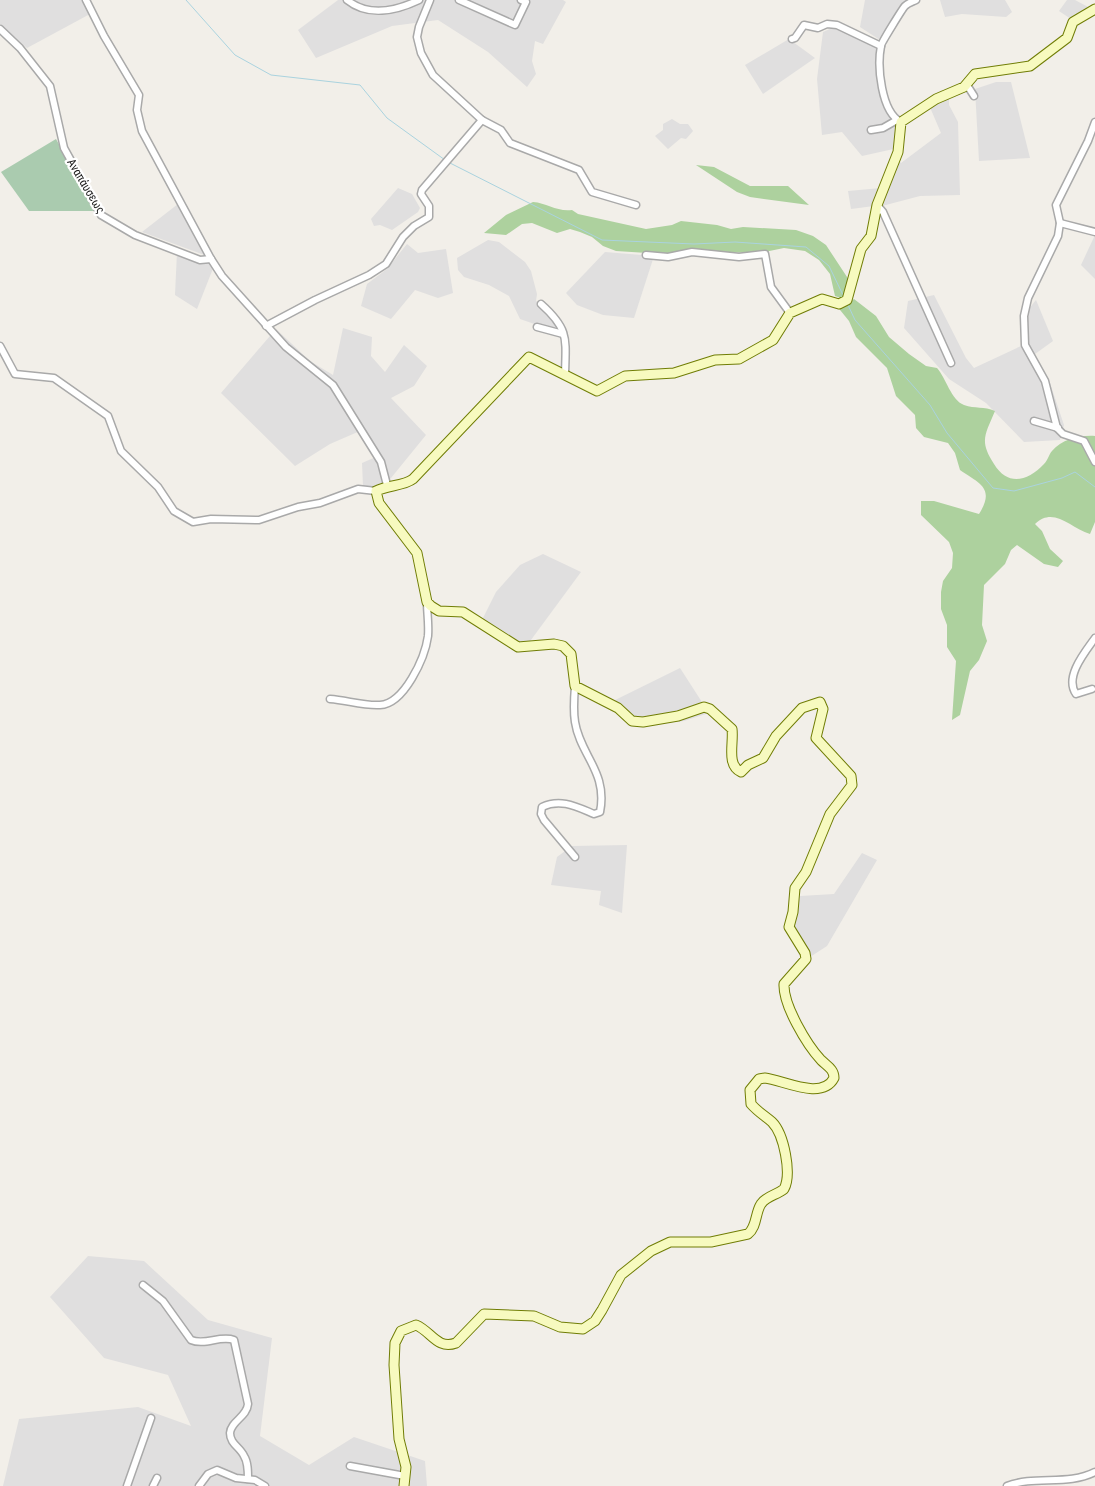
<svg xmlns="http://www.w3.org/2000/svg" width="1095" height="1486" font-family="'Roboto Condensed',sans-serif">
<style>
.residential{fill:#e0dfdf}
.forest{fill:#add19e}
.cemetery{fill:#aacbaf}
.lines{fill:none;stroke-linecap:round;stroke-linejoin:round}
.stream{stroke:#aad3df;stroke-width:1}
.street-casing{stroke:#a9a9a9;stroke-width:9}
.secondary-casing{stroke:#707d05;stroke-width:11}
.street{stroke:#fff;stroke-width:6}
.secondary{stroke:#f7fabf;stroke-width:9}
.labels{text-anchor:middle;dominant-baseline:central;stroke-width:4.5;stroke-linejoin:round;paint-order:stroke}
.street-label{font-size:12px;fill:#222;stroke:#fff}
</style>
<rect width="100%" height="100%" fill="#f2efe9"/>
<g class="residential">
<polygon points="0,0 84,0 90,14 27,48 0,24"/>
<polygon points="338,0 563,0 566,2 543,44 535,41 532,61 536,74 527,87 488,52 438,20 392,26 316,58 298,30"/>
<polygon points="865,0 909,0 901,5 891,25 880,40 860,27"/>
<polygon points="940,0 1005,0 1012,12 1006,17 962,14 945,17"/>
<polygon points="1067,0 1075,0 1092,9 1074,21 1059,11"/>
<polygon points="834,27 880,45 879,78 898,124 898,148 862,156 842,132 822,135 817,79 823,32"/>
<polygon points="789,39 815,58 763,94 745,65"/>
<polygon points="996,82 1011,82 1030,158 979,161 975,89"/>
<polygon points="949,96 949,105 958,122 960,195 920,196 882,206 898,159 901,163 941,133 929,105"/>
<polygon points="672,119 680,124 688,124 693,131 686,139 681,138 668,149 655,136 663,130 663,124"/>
<polygon points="398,188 412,194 420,208 418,212 392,230 380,225 374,226 371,219"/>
<polygon points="881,188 874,206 851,209 848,191"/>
<polygon points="178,204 207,256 142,232"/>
<polygon points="1095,235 1095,279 1081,265"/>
<polygon points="488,240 499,242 525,262 531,271 537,294 536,301 543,305 563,334 520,319 509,296 489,285 464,277 458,270 457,258"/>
<polygon points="407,244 418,253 446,249 453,293 438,298 415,290 391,319 361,306 367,284 387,269"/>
<polygon points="177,252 212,263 214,266 197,309 175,295"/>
<polygon points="605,252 654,256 634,318 603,315 577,305 566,293"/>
<polygon points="934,295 966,358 974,368 1021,346 1049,380 1064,425 1060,440 1024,442 986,403 949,379 904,328 908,301"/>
<polygon points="1036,300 1053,341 1035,354 1030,349 1026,334 1027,311"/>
<polygon points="343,328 372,337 371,356 385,372 404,345 427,366 414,386 391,398 426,435 391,478 384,485 375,489 363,486 362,463 378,456 360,431 330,444 295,466 221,393 276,329 310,361 333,375"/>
<polygon points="543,554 581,572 528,644 517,645 482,620 496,592 520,565"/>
<polygon points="680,668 709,713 684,721 634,726 605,705"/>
<polygon points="627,845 622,913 599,905 601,891 551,885 557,857 572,846"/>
<polygon points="862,853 877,860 827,946 810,957 794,927 800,896 834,894"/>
<polygon points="88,1256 144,1261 208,1320 272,1338 260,1436 309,1465 354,1437 425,1461 427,1486 3,1486 19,1419 138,1407 191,1426 168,1375 104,1358 50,1297"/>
</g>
<g class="forest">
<polygon points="696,165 714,167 750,186 788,186 809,205 750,197 737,192"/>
<path d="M533,202c14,1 24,10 39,8l6,4 68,15 26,-4 9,-4 36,4 14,4 12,-2 53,3 17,6 13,9 23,35 -2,13 -6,5 -6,-2 -5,-22 -11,-14 -14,-9 -21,-3 -25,5 -42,-1 -13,-3 -41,5 -47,-3 -13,-5 -11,-9 -12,-5 -10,-3 -13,4 -25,-10 -10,1 -16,11 -22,-2 22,-18z"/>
<path d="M854,299l22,17 13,21 20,17 17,12 11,2c9,10 14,32 27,37 11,4 20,1 31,6 -10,24 -16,30 -1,53 14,23 34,17 50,0 4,-4 5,-10 8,-13 10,-12 29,-16 43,-15v86l-5,12c-20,-6 -36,-28 -55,-10l7,7 8,18 13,12 -5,6 -14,-3 -27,-19 -6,5 -6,14 -21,21 -2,40 5,16 -8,19 -9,11 -10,44 -8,5 4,-59 -9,-14v-22l-6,-16v-17l2,-11 9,-13 1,-15 -4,-11 -28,-27v-14h13l45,13c17,-27 -1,-31 -19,-44l-5,-17 -7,-10 -24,-6 -8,-9 -1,-13 -19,-19 -9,-28 -31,-31 -7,-16 -13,-16 14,-3z"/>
</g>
<polygon class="cemetery" points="56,139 96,211 29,211 1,172"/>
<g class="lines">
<g class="stream">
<polyline points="186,0 235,55 271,75 360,85 387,118 445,160"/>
<polyline points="450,163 602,240 694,244 735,242 806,247 829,266 844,297"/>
<polyline points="848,305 855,320 930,405 947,433 993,488 1014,491 1062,478 1075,472 1095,487"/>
</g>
<g class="street-casing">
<g id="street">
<polyline points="86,0 104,36 139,95 137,110 142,131 211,259 222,276 286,347 333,385 381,462 387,485"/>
<path d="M347,0c21,17 49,11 72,0"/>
<polyline points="430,0 419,27 417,37 421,53 433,75 482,120 501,130 510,143 579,170 592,192 636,205"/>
<polyline points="459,0 515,25 526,2 521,0"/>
<polyline points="0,29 20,48 50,86 64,148 101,215 135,235 200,260 211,259"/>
<polyline points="792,39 795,38 804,25 818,28 827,24 837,25 881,46"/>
<polyline points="967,85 974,96"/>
<path d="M901,122c-20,-10 -24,-56 -20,-76 0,-3 22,-38 24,-40 3,-3 7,-4 11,-6"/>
<polyline points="1095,122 1088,141 1056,205 1060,223 1058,236 1028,298 1024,316 1025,345 1045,381 1057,428 1063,434 1084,441 1095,462"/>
<polyline points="871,130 883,128 897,120"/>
<polyline points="877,205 883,212 951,363"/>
<polyline points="1060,223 1095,232"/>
<polyline points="646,255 668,257 692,252 739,257 765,254 771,287 790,313"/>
<path d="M541,304c28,25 25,34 24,70"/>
<polyline points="266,326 315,300 369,275 386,264 403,237 414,226 429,217 429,206 421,194 422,190 482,120"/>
<polyline points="537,327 563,334"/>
<polyline points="0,346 15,374 54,378 108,416 121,451 158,487 174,511 193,522 211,519 259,520 298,507 320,503 358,489 376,491"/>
<polyline points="1034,421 1058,428"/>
<path d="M1092,689l-16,5c-12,-17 9,-42 19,-56"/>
<path d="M330,699c16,1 33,7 50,6 24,-1 45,-47 48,-69 1,-11 -1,-23 -1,-34"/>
<path d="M575,857l-31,-37 -3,-6 1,-7c19,-9 35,0 52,7l6,-2c8,-40 -20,-57 -25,-90 -2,-12 -1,-24 0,-36"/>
<path d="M143,1285l20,16 28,39c14,6 29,-5 43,0l14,64c-1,13 -17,17 -18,29 0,11 10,14 14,23 4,6 4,15 4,23"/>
<polyline points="350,1466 405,1476"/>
<polyline points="127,1486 151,1418"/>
<polyline points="153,1486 157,1478"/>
<polyline points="199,1486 208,1474 217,1470 236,1478 255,1480 265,1486"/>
<path d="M1007,1486c28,-11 61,0 88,-14"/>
</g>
</g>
<g class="secondary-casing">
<path id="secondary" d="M404,1486l2,-19 -7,-28 -5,-74 1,-22 6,-12 15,-6c15,6 21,25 40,18l28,-29 50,2 26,11 23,2 12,-8 7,-11 19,-35 30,-24 19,-9h41l37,-8c9,-7 7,-21 13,-30 5,-8 16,-9 23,-15 8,-15 0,-55 -12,-67 -7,-6 -14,-10 -21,-18l-1,-14 9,-11 6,-1c18,2 57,23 69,0 0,-9 -7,-12 -13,-18 -14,-15 -38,-55 -37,-76l22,-25 -1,-6 -16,-26 4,-15 2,-24 11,-16 24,-58 22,-29 -1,-9 -35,-38 7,-29 -3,-7 -18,6 -26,28 -13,22 -15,7 -7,7c-15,-7 -7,-29 -9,-43l-22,-20 -6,-2 -26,9 -35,6 -11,-1 -14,-13 -43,-22 -4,-32 -8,-8 -9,-2 -36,3 -55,-35 -24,-1 -8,-5 -4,-4 -10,-49 -38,-50 -3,-12c12,-6 28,-5 37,-12l116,-122 68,34 28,-15 49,-3 41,-13 24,-1 34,-19 17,-27 32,-14 17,5 8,-4 14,-51 10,-13 6,-31 21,-53 3,-30 35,-23 28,-12 11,-13 55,-8 37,-28 6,-16 22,-13"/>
</g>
<use href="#street" class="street"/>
<use href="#secondary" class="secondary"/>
</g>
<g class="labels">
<g class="street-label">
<text transform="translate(86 186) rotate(59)">Αναπάυσεως</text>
</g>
</g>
</svg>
